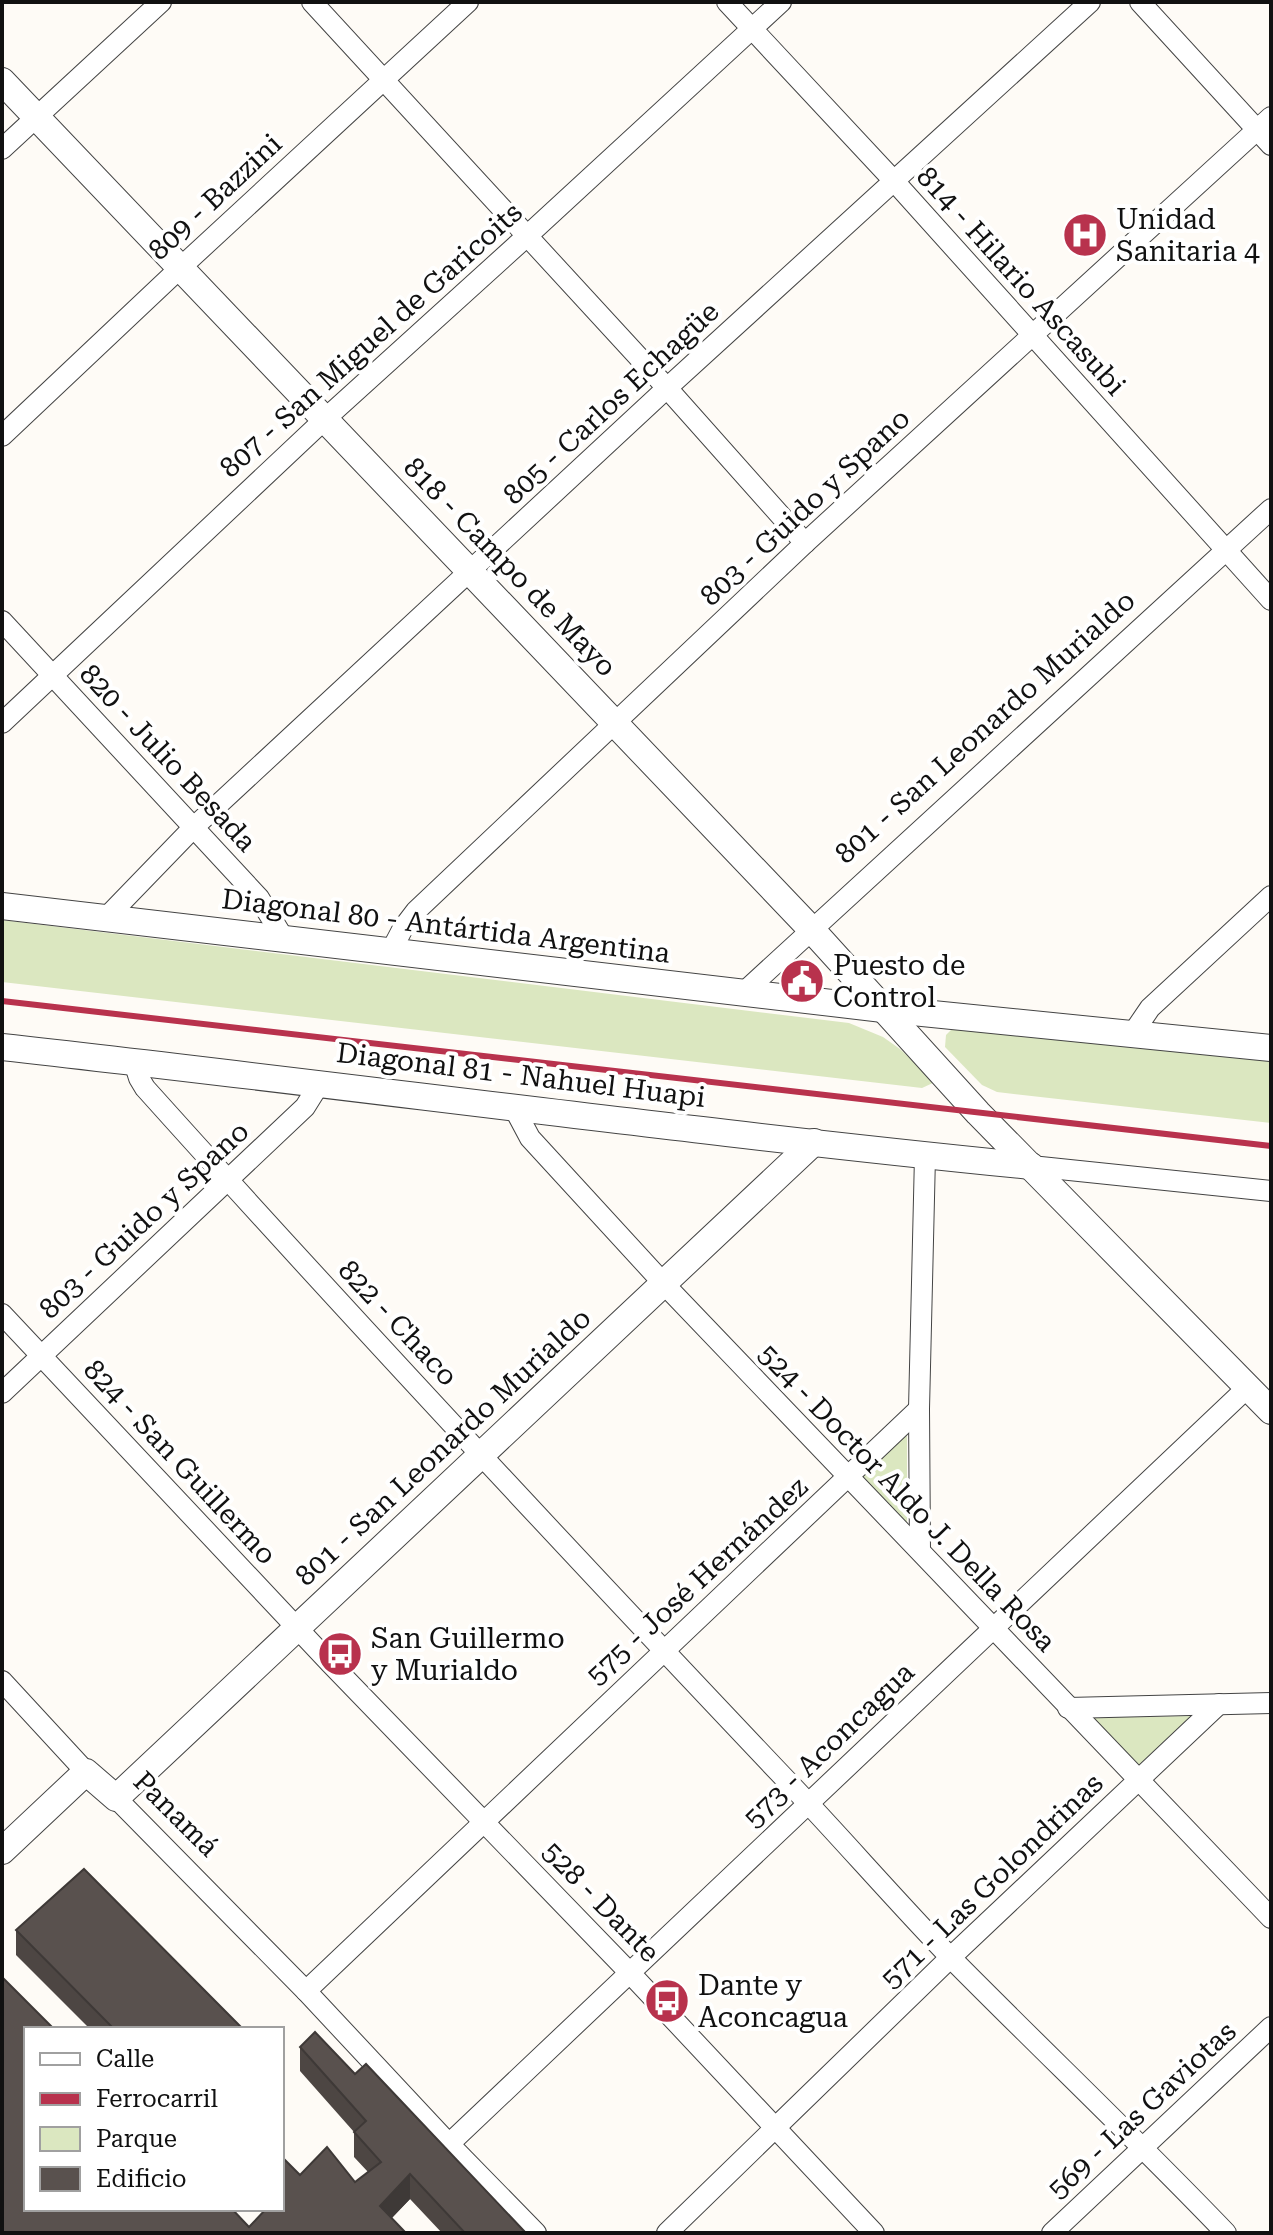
<svg xmlns="http://www.w3.org/2000/svg" width="1273" height="2235" font-family="'Roboto Serif',serif">
<style>
.green{fill:#dbe7c0}
.lines{fill:none;stroke-linecap:round;stroke-linejoin:round}
.minor-casing{stroke:#444;stroke-width:22}
.tertiary-casing{stroke:#444;stroke-width:28}
.minor{stroke:#fff;stroke-width:20}
.tertiary{stroke:#fff;stroke-width:26}
.rail{stroke:#b8324d;stroke-width:6}
.wall{fill:#4d4643}
.shaded-wall{fill:#3e3937}
.building{fill:#59514e;stroke:#3e3937;stroke-width:2}
.labels{text-anchor:middle;dominant-baseline:central;stroke-width:8;stroke-linejoin:round;paint-order:stroke}
.street-label{font-size:28px;fill:#111;stroke:#fff}
.poi-label{font-size:28px;fill:#111;stroke:#fff;text-anchor:start}
</style>
<rect width="100%" height="100%" fill="#fefbf6"/>
<g class="green">
<polygon points="2,920 849,1023 883,1037 900,1049 935,1082 922,1088 2,982"/>
<polygon points="954,1027 1271,1061 1271,1123 997,1092 982,1085 945,1047 946,1035"/>
<polygon points="907,1430 907,1524 859,1476"/>
<polygon points="1197,1716 1135,1770 1081,1717"/>
</g>
<g class="lines">
<g class="minor-casing">
<g id="minor">
<polyline points="312,2 667,388 805,543"/>
<polyline points="727,2 894,181 1271,600"/>
<polyline points="1140,2 1271,145"/>
<polyline points="2,149 161,2"/>
<polyline points="2,436 179,269 468,2"/>
<polyline points="2,621 259,898 284,939"/>
<polyline points="2,723 325,419 527,236 781,2"/>
<polyline points="106,918 194,827 667,388 1090,2"/>
<polyline points="391,951 403,928 416,911 805,543 1271,117"/>
<polyline points="743,993 1271,509"/>
<polyline points="1133,1033 1150,1008 1271,896"/>
<path d="M134,1062l5,16 6,10c212,236 428,467 646,697 54,57 106,117 161,174 91,92 185,181 274,274"/>
<polyline points="514,1108 530,1138 664,1284 1271,1918"/>
<polyline points="1031,1166 1271,1191"/>
<polyline points="2,1314 330,1663 629,1972 874,2233"/>
<polyline points="2,1393 305,1107 320,1083"/>
<polyline points="920,1550 919,1409 925,1156"/>
<polyline points="2,1681 86,1772"/>
<polyline points="1068,1708 1271,1703"/>
<polyline points="116,1798 306,1991 449,2144 536,2233"/>
<polyline points="306,1991 919,1409"/>
<polyline points="449,2144 1248,1387"/>
<polyline points="667,2233 951,1957 1219,1704"/>
<polyline points="1052,2233 1271,2027"/>
</g>
</g>
<g class="tertiary-casing">
<g id="tertiary">
<polyline points="2,81 811,929 978,1113 1271,1411"/>
<polyline points="2,906 883,1009 1271,1048"/>
<path d="M2,1047c343,38 686,85 1029,119"/>
<polyline points="2,1851 86,1772 116,1798 814,1142"/>
</g>
</g>
<use href="#minor" class="minor"/>
<use href="#tertiary" class="tertiary"/>
<polyline class="rail" points="2,1001 1271,1146"/>
</g>
<g class="wall">
<polygon points="16,1930 243,2029 90,2029 16,1955"/>
<polygon points="300,2047 355,2074 526,2233 442,2233 410,2199 392,2218 249,2227 300,2175 355,2182 368,2172 354,2157 354,2132 300,2071"/>
</g>
<polygon class="shaded-wall" points="410,2174 410,2199 380,2230 380,2206"/>
<g class="building">
<polygon points="84,1869 243,2029 114,2029 16,1930"/>
<polygon points="2,1977 54,2029 26,2029 26,2209 232,2209 249,2227 266,2209 282,2209 282,2157 300,2175 327,2147 355,2182 381,2162 354,2132 366,2121 300,2047 315,2032 355,2074 366,2064 526,2233 465,2233 410,2174 380,2206 406,2233 2,2233"/>
</g>
<defs>
<g id="hospital-disc" transform="scale(2.3)"><circle r="9.5" fill="#b8324d" stroke="#fff"/><path d="M-5-5h3v3.5h4V-5h3V5h-3V1.5h-4V5h-3Z" fill="#fff"/></g>
<g id="civic-disc" transform="scale(2.3)"><circle r="9.5" fill="#b8324d" stroke="#fff"/><path d="M-.6-6.5H3V-4.5H.6V-3L4-1V1h2V6H-6V1h2V-1L-.6-3ZM-1.2 2.5V6h2.4V2.5Z" fill="#fff"/></g>
<g id="bus-disc" transform="scale(2.3)"><circle r="9.5" fill="#b8324d" stroke="#fff"/><path d="M-5-6H5V4H4V6H2V4H-2V6H-4V4H-5ZM-3.5-4V0h7V-4ZM-3.5 1.2v1.5H-2V1.2ZM2 1.2v1.5H3.5V1.2Z" fill="#fff"/></g>
</defs>
<g fill-rule="evenodd">
<use href="#hospital-disc" x="1085" y="235"/>
<use href="#civic-disc" x="802" y="981"/>
<use href="#bus-disc" x="340" y="1654"/>
<use href="#bus-disc" x="667" y="2001"/>
</g>
<g class="labels">
<g class="street-label">
<text transform="translate(215 197) rotate(-43)">809 - Bazzini</text>
<text transform="translate(1021 281) rotate(48)">814 - Hilario Ascasubi</text>
<text transform="translate(371 340) rotate(-42)">807 - San Miguel de Garicoits</text>
<text transform="translate(611 403) rotate(-43)">805 - Carlos Echagüe</text>
<text transform="translate(805 507) rotate(-43)">803 - Guido y Spano</text>
<text transform="translate(510 567) rotate(46)">818 - Campo de Mayo</text>
<text transform="translate(985 727) rotate(-42)">801 - San Leonardo Murialdo</text>
<text transform="translate(168 758) rotate(47)">820 - Julio Besada</text>
<text transform="translate(446 926) rotate(7)">Diagonal 80 - Antártida Argentina</text>
<text transform="translate(521 1075) rotate(7)">Diagonal 81 - Nahuel Huapi</text>
<text transform="translate(144 1220) rotate(-43)">803 - Guido y Spano</text>
<text transform="translate(398 1323) rotate(47)">822 - Chaco</text>
<text transform="translate(443 1447) rotate(-43)">801 - San Leonardo Murialdo</text>
<text transform="translate(180 1462) rotate(47)">824 - San Guillermo</text>
<text transform="translate(907 1498) rotate(46)">524 - Doctor Aldo J. Della Rosa</text>
<text transform="translate(697 1581) rotate(-43)">575 - José Hernández</text>
<text transform="translate(829 1745) rotate(-44)">573 - Aconcagua</text>
<text transform="translate(176 1814) rotate(45)">Panamá</text>
<text transform="translate(992 1881) rotate(-44)">571 - Las Golondrinas</text>
<text transform="translate(601 1902) rotate(46)">528 - Dante</text>
<text transform="translate(1142 2110) rotate(-43)">569 - Las Gaviotas</text>
</g>
<g class="poi-label">
<text x="1116" y="219">Unidad<tspan x="1116" dy="32">Sanitaria 4</tspan></text>
<text x="833" y="965">Puesto de<tspan x="833" dy="32">Control</tspan></text>
<text x="371" y="1638">San Guillermo<tspan x="371" dy="32">y Murialdo</tspan></text>
<text x="698" y="1985">Dante y<tspan x="698" dy="32">Aconcagua</tspan></text>
</g>
</g>
<rect width="1273" height="2235" fill="none" stroke="#111111" stroke-width="8"/>
<rect x="24" y="2027" width="260" height="184" fill="#ffffff" stroke="#a0a0a0" stroke-width="2"/>
<rect x="40" y="2053" width="40" height="12" fill="#ffffff" stroke="#a0a0a0" stroke-width="2"/>
<text x="96" y="2067" font-size="24" fill="#111111">Calle</text>
<rect x="40" y="2093" width="40" height="12" fill="#b8324d" stroke="#a0a0a0" stroke-width="2"/>
<text x="96" y="2107" font-size="24" fill="#111111">Ferrocarril</text>
<rect x="40" y="2127" width="40" height="24" fill="#dbe7c0" stroke="#a0a0a0" stroke-width="2"/>
<text x="96" y="2147" font-size="24" fill="#111111">Parque</text>
<rect x="40" y="2167" width="40" height="24" fill="#59514e" stroke="#a0a0a0" stroke-width="2"/>
<text x="96" y="2187" font-size="24" fill="#111111">Edificio</text>
</svg>
